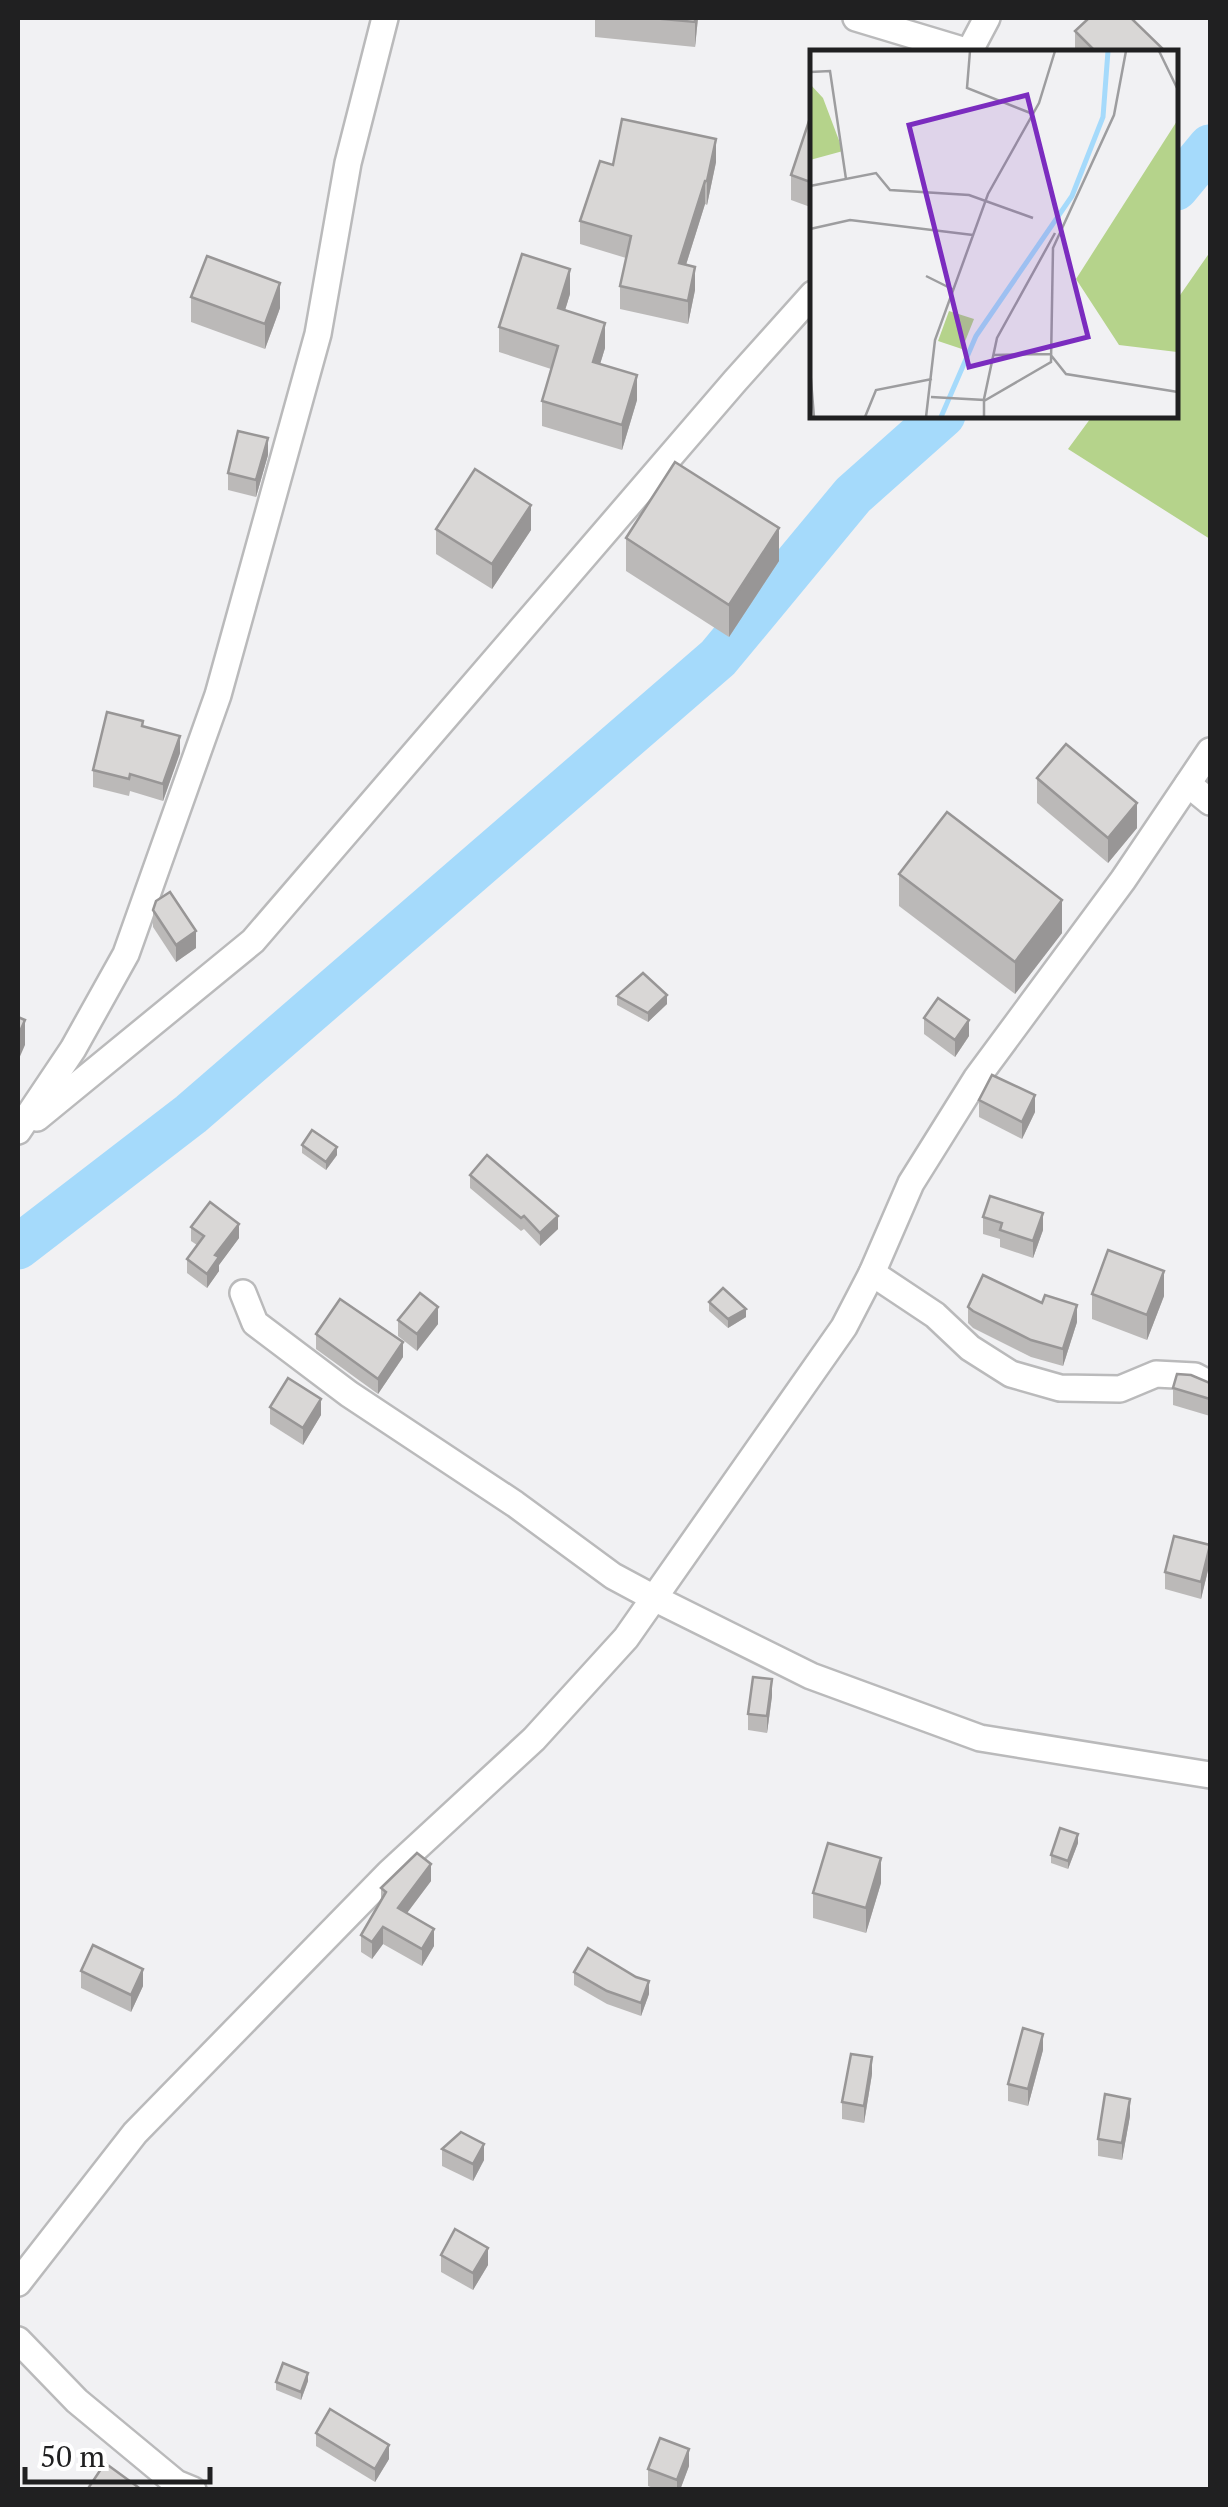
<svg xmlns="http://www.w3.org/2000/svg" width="1228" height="2507" font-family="'PT Serif',serif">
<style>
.green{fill:#b5d38b}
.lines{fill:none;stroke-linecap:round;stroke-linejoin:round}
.river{stroke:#a5dafb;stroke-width:45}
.street-casing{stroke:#bababb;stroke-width:30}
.street{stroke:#fff;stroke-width:25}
.wall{fill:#bbb9b8}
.shaded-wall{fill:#989696}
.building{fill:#d9d7d6;stroke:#989696;stroke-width:2.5}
.inset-river{fill:none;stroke:#a5dafb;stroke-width:5}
.inset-road{fill:none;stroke:#9d9d9f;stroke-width:2.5}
.view{fill:#7b2cbf;fill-opacity:0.15;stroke:#7b2cbf;stroke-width:5}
.inset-edge{fill:none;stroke:#202021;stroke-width:5}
</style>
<rect width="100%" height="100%" fill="#f1f1f3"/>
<polygon class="green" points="1210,252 1210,539 1068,449 1093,415 1176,415 1176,301"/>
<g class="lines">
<g class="river">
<polyline points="1176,188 1210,147"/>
<polyline points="18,1247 191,1114 718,658 853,495 943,415"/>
</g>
<g class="street-casing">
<g id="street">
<polyline points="856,18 969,52"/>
<polyline points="969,52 987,18"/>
<polyline points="1188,784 1210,802"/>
<polyline points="37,1118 253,941 735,381 813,294"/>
<polyline points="18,1131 73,1049 126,954 218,695 318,334 348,163 385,18"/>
<polyline points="872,1273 935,1315 970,1348 1011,1374 1060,1388 1120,1389 1156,1374 1195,1376 1210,1384"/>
<polyline points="243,1293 255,1323 349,1394 515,1504 613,1576 654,1598 811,1676 980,1738 1210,1775"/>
<polyline points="18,2283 135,2133 389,1873 534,1739 626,1638 844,1327 872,1273 911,1183 976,1079 1123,880 1210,751"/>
<polyline points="18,2340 77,2401 176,2483 193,2490"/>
</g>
</g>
<use href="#street" class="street"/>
</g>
<g class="wall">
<polygon points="595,18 698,18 695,47 595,37"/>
<polygon points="1075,31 1164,52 1075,52"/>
<polygon points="813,122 813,208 791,200 791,175"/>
<polygon points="716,162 707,205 705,204 686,265 695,290 688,324 620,309 620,286 626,258 580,244 580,221 613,165"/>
<polygon points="570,294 565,310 605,348 600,364 637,400 622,450 542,426 542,401 551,369 499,352 499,327"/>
<polygon points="191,297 280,308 265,349 191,322"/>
<polygon points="268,455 256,497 228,490 228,473"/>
<polygon points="436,529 531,530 492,589 436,554"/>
<polygon points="626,538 779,561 729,637 626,571"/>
<polygon points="143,726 180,753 163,801 130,791 129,796 93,787 93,770"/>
<polygon points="1037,778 1137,828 1108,863 1037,803"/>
<polygon points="899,874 1062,933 1015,994 899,906"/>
<polygon points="153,910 196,948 176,962 153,927"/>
<polygon points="617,996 667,1004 648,1022 617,1005"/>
<polygon points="924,1018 969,1036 955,1057 924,1034"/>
<polygon points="979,1100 1035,1112 1022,1139 979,1117"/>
<polygon points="302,1145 337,1155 326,1170 302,1153"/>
<polygon points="470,1175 558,1229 540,1246 524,1229 521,1231 470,1188"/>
<polygon points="983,1217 1043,1230 1033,1258 1000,1247 1000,1239 983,1234"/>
<polygon points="191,1227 239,1238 219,1265 219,1271 207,1288 187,1273 187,1259 197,1245 191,1241"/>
<polygon points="1092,1294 1164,1296 1147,1340 1092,1319"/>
<polygon points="709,1302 746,1317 728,1328 709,1311"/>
<polygon points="968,1307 1077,1322 1063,1366 1031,1357 973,1328 968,1323"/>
<polygon points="398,1320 438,1324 417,1351 398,1336"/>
<polygon points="316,1334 403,1357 378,1394 316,1349"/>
<polygon points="1210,1383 1210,1416 1173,1405 1173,1388"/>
<polygon points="270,1407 321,1415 303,1445 270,1424"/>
<polygon points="1210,1562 1201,1599 1165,1589 1165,1572"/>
<polygon points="772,1696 767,1733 748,1730 748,1714"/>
<polygon points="1078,1843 1068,1869 1051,1863 1051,1855"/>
<polygon points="431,1881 407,1913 434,1946 422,1966 383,1944 372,1959 361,1952 361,1935 381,1901 381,1888"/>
<polygon points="881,1883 866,1933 813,1918 813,1893"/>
<polygon points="81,1971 143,1986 131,2012 81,1988"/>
<polygon points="574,1972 649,1994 641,2016 607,2004 574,1985"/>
<polygon points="1043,2050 1028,2106 1008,2101 1008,2084"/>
<polygon points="872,2074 864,2123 842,2119 842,2102"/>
<polygon points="1130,2116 1122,2160 1098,2156 1098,2139"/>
<polygon points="442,2149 484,2160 473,2181 442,2166"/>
<polygon points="441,2255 488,2265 473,2290 441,2272"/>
<polygon points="308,2381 301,2400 276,2390 276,2382"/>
<polygon points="316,2433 389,2459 375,2482 316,2446"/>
<polygon points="689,2466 680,2490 658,2490 648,2486 648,2469"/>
</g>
<g class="shaded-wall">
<polygon points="695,18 698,18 695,47"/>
<polygon points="716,139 716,162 707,205 707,181"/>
<polygon points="705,181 705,204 679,287 679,263"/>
<polygon points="695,267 695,290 688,324 688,301"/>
<polygon points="570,269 570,294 558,333 558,308"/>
<polygon points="280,283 280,308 265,349 265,324"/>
<polygon points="605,323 605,348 593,387 593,362"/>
<polygon points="637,375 637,400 622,450 622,425"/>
<polygon points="268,438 268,455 256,497 256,480"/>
<polygon points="531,505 531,530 492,589 492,564"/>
<polygon points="779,528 779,561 729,637 729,605"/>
<polygon points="180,736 180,753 163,801 163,784"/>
<polygon points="1137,803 1137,828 1108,863 1108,838"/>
<polygon points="1062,900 1062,933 1015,994 1015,962"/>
<polygon points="196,931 196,948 176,962 176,945"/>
<polygon points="667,995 667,1004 648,1022 648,1013"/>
<polygon points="25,1020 25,1045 18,1061 18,1036"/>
<polygon points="969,1020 969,1036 955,1057 955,1040"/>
<polygon points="1035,1095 1035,1112 1022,1139 1022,1122"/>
<polygon points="337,1147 337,1155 326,1170 326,1162"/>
<polygon points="1043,1213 1043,1230 1033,1258 1033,1241"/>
<polygon points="558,1216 558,1229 540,1246 540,1233"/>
<polygon points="239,1224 239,1238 219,1265 219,1271 207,1288 207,1274 215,1255"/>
<polygon points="1164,1271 1164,1296 1147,1340 1147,1315"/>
<polygon points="1077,1305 1077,1322 1063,1366 1063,1349"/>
<polygon points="438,1307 438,1324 417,1351 417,1334"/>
<polygon points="746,1309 746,1317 728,1328 728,1319"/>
<polygon points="403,1342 403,1357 378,1394 378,1379"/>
<polygon points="321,1399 321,1415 303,1445 303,1428"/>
<polygon points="1210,1545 1210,1562 1201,1599 1201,1582"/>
<polygon points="772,1679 772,1696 767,1733 767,1716"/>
<polygon points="1078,1834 1078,1843 1068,1869 1068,1861"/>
<polygon points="881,1858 881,1883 866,1933 866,1908"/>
<polygon points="431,1864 431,1881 398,1925 398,1908"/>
<polygon points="383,1927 383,1944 372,1959 372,1942"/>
<polygon points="434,1929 434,1946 422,1966 422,1949"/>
<polygon points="143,1969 143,1986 131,2012 131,1995"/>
<polygon points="649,1981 649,1994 641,2016 641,2003"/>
<polygon points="1043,2034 1043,2050 1028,2106 1028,2089"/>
<polygon points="872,2057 872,2074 864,2123 864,2106"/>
<polygon points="1130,2099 1130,2116 1122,2160 1122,2143"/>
<polygon points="484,2144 484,2160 473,2181 473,2164"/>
<polygon points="488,2248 488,2265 473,2290 473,2273"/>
<polygon points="308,2373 308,2381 301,2400 301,2392"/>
<polygon points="389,2445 389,2459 375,2482 375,2469"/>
<polygon points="689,2449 689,2466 680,2490 677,2490 677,2480"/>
</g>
<g class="building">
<polygon points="652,18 695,18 695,22"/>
<polygon points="1089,18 1131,18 1164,50 1161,52 1096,52 1075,31"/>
<polygon points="622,119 716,139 707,181 705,181 679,263 695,267 688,301 620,286 631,236 580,221 600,161 613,165"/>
<polygon points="809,121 813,122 813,183 791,175"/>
<polygon points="522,254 570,269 558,308 605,323 593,362 637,375 622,425 542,401 558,346 499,327"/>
<polygon points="207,256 280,283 265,324 191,297"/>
<polygon points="238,431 268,438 256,480 228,473"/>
<polygon points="675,462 779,528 729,605 626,538"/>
<polygon points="475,469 531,505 492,564 436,529"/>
<polygon points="107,712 143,721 142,726 180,736 163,784 130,774 129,779 93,770"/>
<polygon points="1066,744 1137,803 1108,838 1037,778"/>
<polygon points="947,812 1062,900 1015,962 899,874"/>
<polygon points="170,892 196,931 176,945 153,910 156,901"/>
<polygon points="643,973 667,995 648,1013 617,996"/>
<polygon points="938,998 969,1020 955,1040 924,1018"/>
<polygon points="18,1017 25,1020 18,1036"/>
<polygon points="992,1075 1035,1095 1022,1122 979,1100"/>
<polygon points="312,1130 337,1147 326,1162 302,1145"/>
<polygon points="487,1155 558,1216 540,1233 524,1216 521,1218 470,1175"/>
<polygon points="990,1196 1043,1213 1033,1241 1000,1230 1002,1223 983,1217"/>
<polygon points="210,1202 239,1224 215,1255 219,1257 207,1274 187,1259 204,1236 191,1227"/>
<polygon points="1108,1250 1164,1271 1147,1315 1092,1294"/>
<polygon points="983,1275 1042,1303 1045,1295 1077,1305 1063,1349 1031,1340 973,1311 968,1307"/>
<polygon points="723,1288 746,1309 728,1319 709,1302"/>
<polygon points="420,1293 438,1307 417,1334 398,1320"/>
<polygon points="340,1299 403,1342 378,1379 316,1334"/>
<polygon points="1177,1374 1191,1375 1210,1383 1210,1399 1173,1388"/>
<polygon points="288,1378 321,1399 303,1428 270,1407"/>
<polygon points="1174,1536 1210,1545 1201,1582 1165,1572"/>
<polygon points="753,1677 772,1679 767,1716 748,1714"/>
<polygon points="1060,1828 1078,1834 1068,1861 1051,1855"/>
<polygon points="828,1843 881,1858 866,1908 813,1893"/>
<polygon points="417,1853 431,1864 398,1908 434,1929 422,1949 383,1927 372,1942 361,1935 386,1892 381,1888"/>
<polygon points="93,1945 143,1969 131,1995 81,1971"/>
<polygon points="588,1948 636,1977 649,1981 641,2003 607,1991 574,1972"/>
<polygon points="1023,2028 1043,2034 1028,2089 1008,2084"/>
<polygon points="851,2054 872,2057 864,2106 842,2102"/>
<polygon points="1105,2094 1130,2099 1122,2143 1098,2139"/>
<polygon points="461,2132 484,2144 473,2164 442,2149"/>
<polygon points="455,2229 488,2248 473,2273 441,2255"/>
<polygon points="283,2363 308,2373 301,2392 276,2382"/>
<polygon points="330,2409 389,2445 375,2469 316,2433"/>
<polygon points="660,2438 689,2449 677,2480 648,2469"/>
<polygon points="105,2463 142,2490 87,2490"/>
</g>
<g transform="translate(810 50)">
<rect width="368" height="368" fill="#f1f1f3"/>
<path d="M0,34l13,14 20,53 -33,9zM367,71v231l-58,-7 -43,-66zM139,261l25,8 -12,30 -24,-8z" fill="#b5d38b"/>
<path class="inset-river" d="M131,367l35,-81 96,-140 31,-79 5,-66"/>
<path class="inset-road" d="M160,1l-3,37 66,26M349,1l19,39M0,22l20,-1 16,108M0,136l66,-13 14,17 79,5 64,23M0,179l40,-9 123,15M116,226l28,14M183,305l57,-1 16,20 112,18M0,318l4,49M121,347l53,3v17M174,349l13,-61 58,-105M174,351l67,-39 2,-114 61,-133 12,-64M55,367l11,-27 56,-11M116,367l9,-77 53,-146 51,-91 16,-52"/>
<path class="view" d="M217,45l61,242 -119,30 -60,-242z"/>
<rect width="368" height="368" class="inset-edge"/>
</g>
<rect width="1228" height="2507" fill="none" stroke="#202021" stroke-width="40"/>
<path d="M25 2467v15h185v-15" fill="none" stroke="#202021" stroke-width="5"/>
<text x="40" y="2467" font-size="30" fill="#202021" stroke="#ffffff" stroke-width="8" paint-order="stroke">50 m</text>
</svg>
